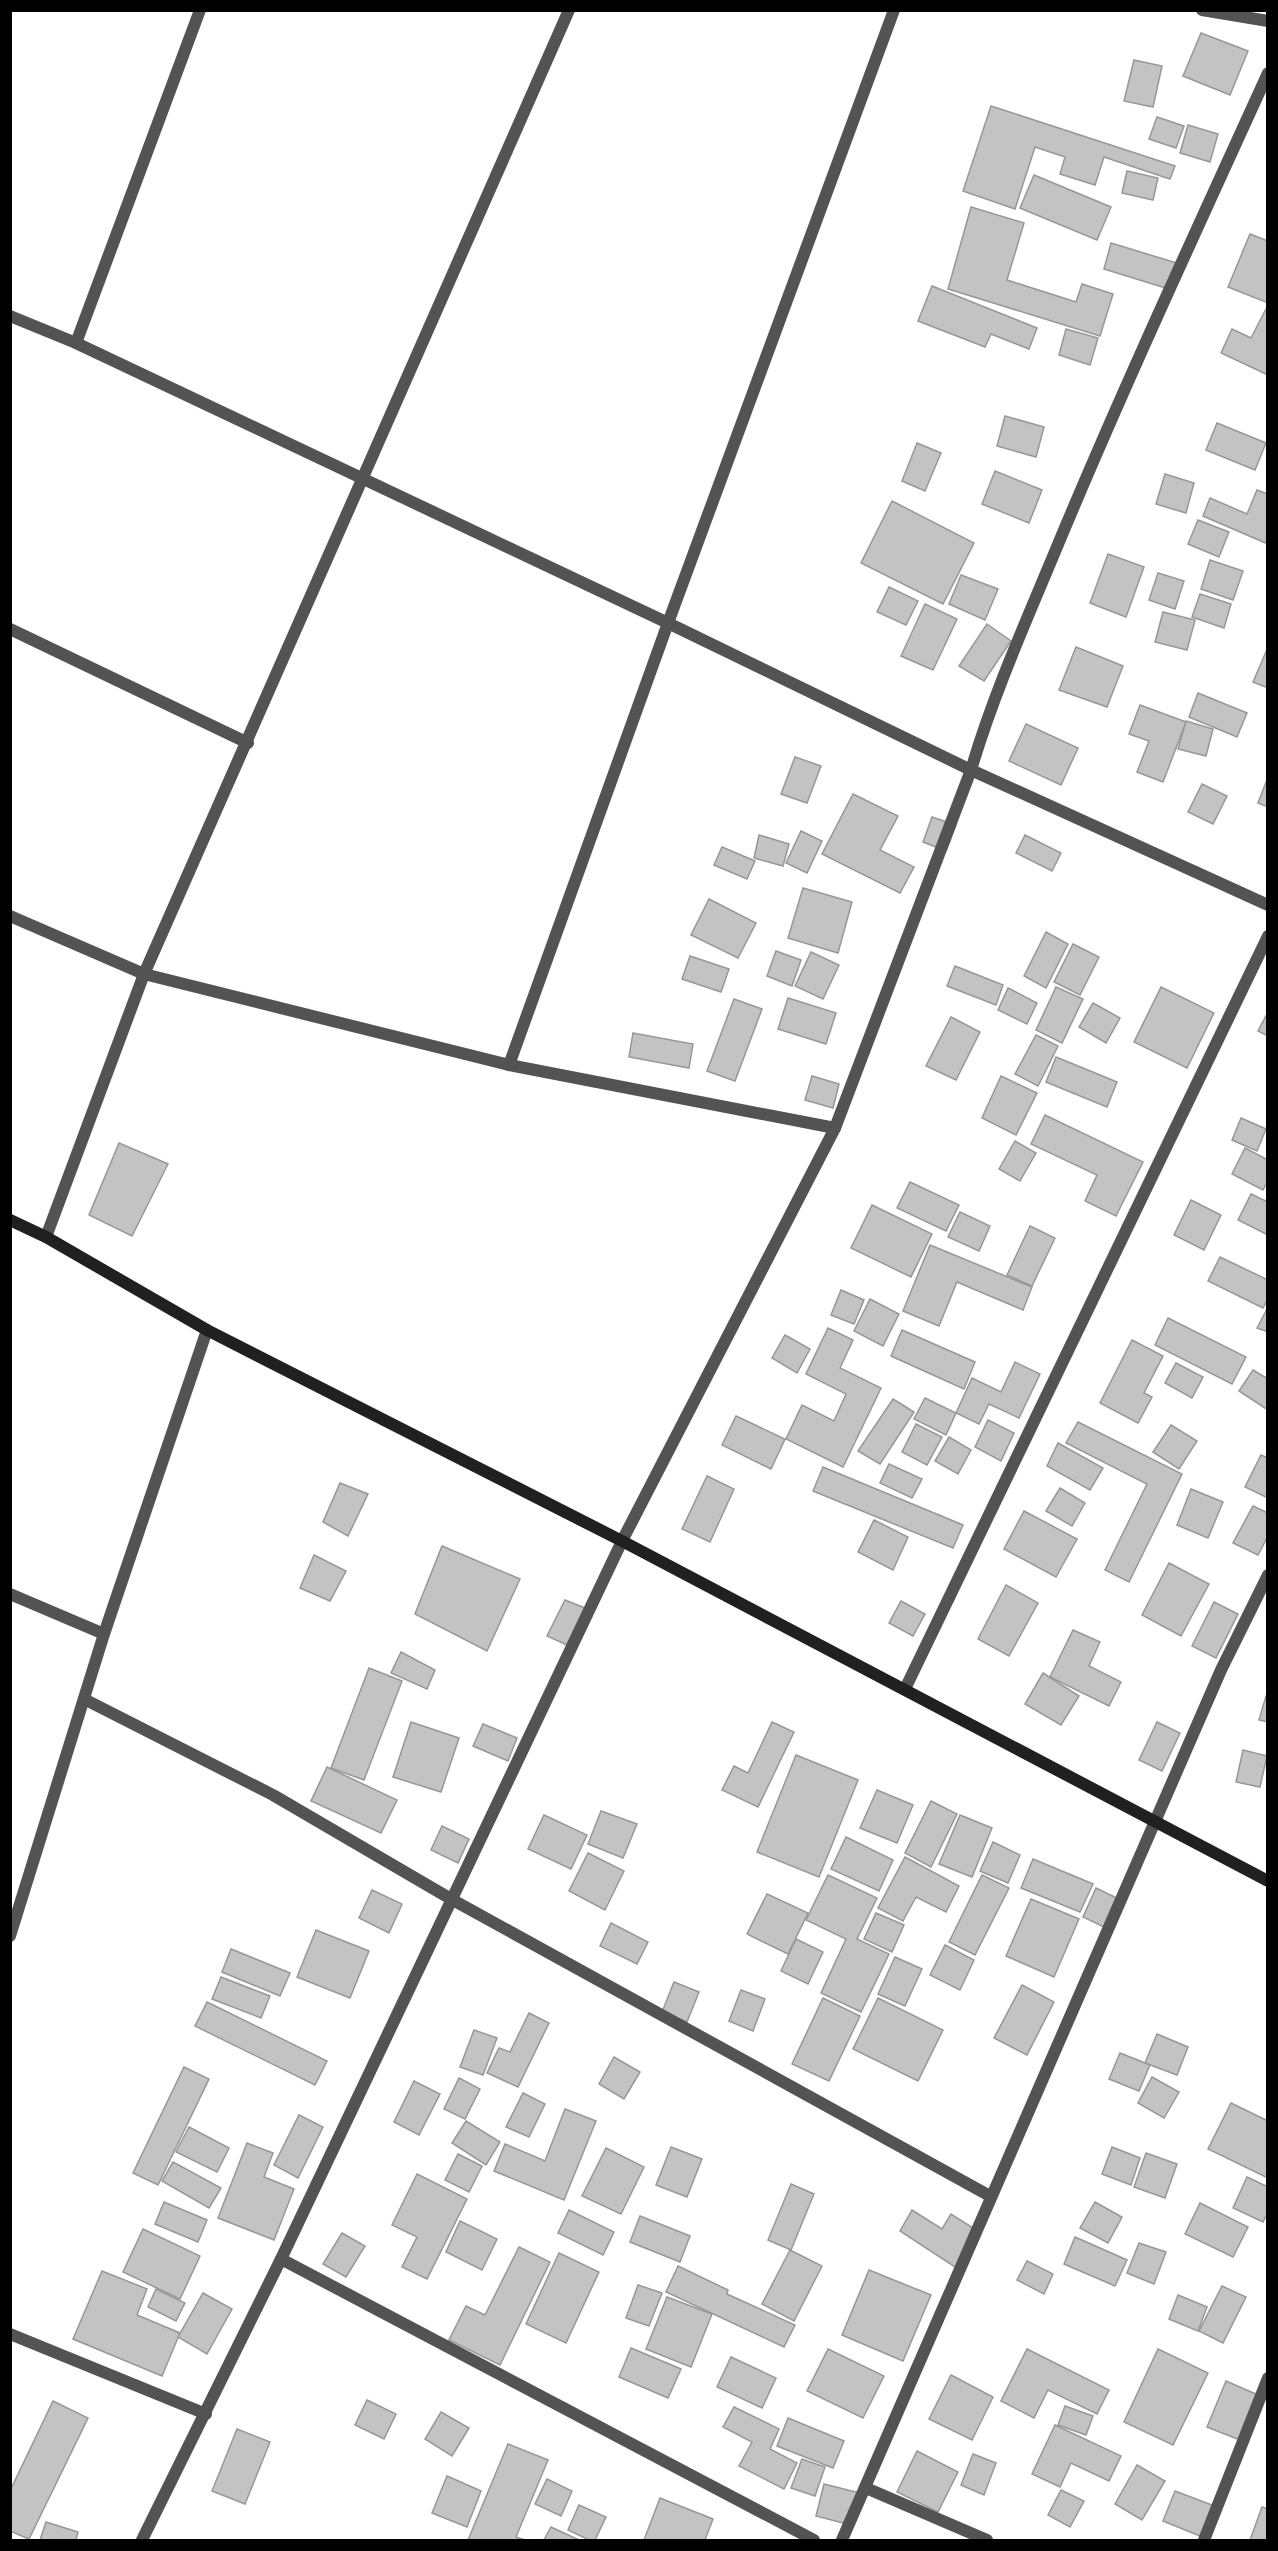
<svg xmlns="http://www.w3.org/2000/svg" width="1278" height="2551" font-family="'Fira Sans',sans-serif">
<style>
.building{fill:#c3c3c3;stroke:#979797;stroke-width:1.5}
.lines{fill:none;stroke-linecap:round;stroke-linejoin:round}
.street{stroke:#535353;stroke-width:12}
.secondary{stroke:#202020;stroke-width:12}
</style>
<rect width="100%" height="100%" fill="#fff"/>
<g class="building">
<polygon points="1201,33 1248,51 1230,95 1183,76"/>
<polygon points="1134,60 1162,66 1153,107 1124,101"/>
<polygon points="991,106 1175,166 1170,179 1104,157 1095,185 1060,174 1065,157 1035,147 1015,209 963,191"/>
<polygon points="1157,117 1184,126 1176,148 1149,139"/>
<polygon points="1188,125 1218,134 1210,162 1180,153"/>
<polygon points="1127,171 1158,178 1153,200 1122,193"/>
<polygon points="1034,175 1111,207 1097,240 1020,208"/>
<polygon points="971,207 1024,223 1007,280 1076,302 1082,284 1113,294 1100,336 948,289"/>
<polygon points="1250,234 1268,241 1268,303 1228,287"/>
<polygon points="1111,243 1180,264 1172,290 1104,269"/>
<polygon points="932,286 1037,328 1029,349 991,334 985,347 918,321"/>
<polygon points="1267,307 1268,308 1268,375 1221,353 1232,329 1251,338"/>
<polygon points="1066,329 1098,338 1090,365 1059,355"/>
<polygon points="1005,416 1044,427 1036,457 997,446"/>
<polygon points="1217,423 1266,443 1255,470 1206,450"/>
<polygon points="917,443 941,453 925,491 902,481"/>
<polygon points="995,471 1042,490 1029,523 982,504"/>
<polygon points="1165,474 1194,483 1186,513 1156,504"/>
<polygon points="1257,490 1268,494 1268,544 1203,516 1210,498 1247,514"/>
<polygon points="892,501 974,543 943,604 861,563"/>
<polygon points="1198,520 1229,532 1219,557 1188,544"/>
<polygon points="1108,554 1144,567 1126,617 1090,603"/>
<polygon points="1210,560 1243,571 1233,600 1201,589"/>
<polygon points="1158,573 1184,581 1175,609 1149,600"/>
<polygon points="961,575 998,589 985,620 949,604"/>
<polygon points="889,587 918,601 906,625 877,612"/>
<polygon points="1200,594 1231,604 1224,628 1192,617"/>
<polygon points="925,604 957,619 933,670 901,656"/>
<polygon points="1163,612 1195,620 1187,650 1155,642"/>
<polygon points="987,624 1011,641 984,681 959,666"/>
<polygon points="1076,647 1123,666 1107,707 1059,690"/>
<polygon points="1268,647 1268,688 1253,682"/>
<polygon points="1198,693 1247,713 1237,737 1189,717"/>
<polygon points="1140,705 1186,722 1163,782 1137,772 1149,741 1129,734"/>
<polygon points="1186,721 1213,729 1206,756 1178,749"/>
<polygon points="1026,724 1078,748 1061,785 1009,761"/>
<polygon points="795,757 821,766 807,803 781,794"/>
<polygon points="1268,777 1268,807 1258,803"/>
<polygon points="1202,784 1227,796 1213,824 1188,812"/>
<polygon points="853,794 898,816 880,850 914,867 900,893 822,854"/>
<polygon points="932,817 956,825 946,851 923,842"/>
<polygon points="801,831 822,841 807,873 786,863"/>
<polygon points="759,835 789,844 783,866 754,858"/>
<polygon points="1025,835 1061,853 1052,871 1016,853"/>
<polygon points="722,847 755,861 747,879 714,865"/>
<polygon points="803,888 852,902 838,953 788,938"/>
<polygon points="709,899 756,923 738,958 691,935"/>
<polygon points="1046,932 1068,944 1046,988 1024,976"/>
<polygon points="1073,944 1099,957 1080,995 1054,982"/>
<polygon points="776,951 801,960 792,986 767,976"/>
<polygon points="811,952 839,965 823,999 795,986"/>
<polygon points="690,956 729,969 721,992 682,979"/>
<polygon points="955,966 1003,985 996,1005 947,986"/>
<polygon points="1056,987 1083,999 1062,1043 1036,1030"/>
<polygon points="1161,987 1214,1013 1187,1068 1134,1042"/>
<polygon points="1008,988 1037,1003 1027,1024 998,1010"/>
<polygon points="788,998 836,1013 826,1044 778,1029"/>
<polygon points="734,999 762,1009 735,1081 707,1071"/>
<polygon points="1093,1003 1120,1018 1106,1043 1079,1027"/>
<polygon points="1268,1012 1268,1036 1258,1031"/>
<polygon points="951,1017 980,1032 956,1080 926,1066"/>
<polygon points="633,1033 693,1044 689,1068 629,1057"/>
<polygon points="1036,1035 1058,1046 1038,1086 1015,1074"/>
<polygon points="1056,1057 1117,1082 1107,1107 1046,1082"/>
<polygon points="812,1076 839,1084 833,1108 805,1100"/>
<polygon points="1001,1076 1037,1093 1016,1135 982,1118"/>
<polygon points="1045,1115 1143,1162 1116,1216 1085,1201 1097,1175 1031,1144"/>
<polygon points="1241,1118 1266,1129 1257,1151 1232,1140"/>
<polygon points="1015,1141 1036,1153 1020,1181 999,1169"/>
<polygon points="119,1143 168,1164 132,1236 89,1215"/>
<polygon points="1245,1148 1268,1160 1268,1180 1263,1190 1232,1174"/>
<polygon points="910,1182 959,1205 946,1231 897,1208"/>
<polygon points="1251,1194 1268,1202 1268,1235 1238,1220"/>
<polygon points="1191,1200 1221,1215 1204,1250 1174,1235"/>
<polygon points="872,1205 932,1234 911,1277 851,1248"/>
<polygon points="960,1212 990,1226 979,1251 948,1237"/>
<polygon points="1030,1226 1055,1238 1032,1286 1007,1275"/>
<polygon points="930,1245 1032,1287 1023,1310 957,1282 939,1326 903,1311"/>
<polygon points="1220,1257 1268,1280 1268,1299 1263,1308 1208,1281"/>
<polygon points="841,1290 864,1300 854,1324 831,1315"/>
<polygon points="870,1299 899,1314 883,1346 854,1331"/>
<polygon points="1268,1307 1268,1332 1257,1328"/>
<polygon points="1168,1318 1246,1357 1232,1384 1155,1345"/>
<polygon points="828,1328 853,1340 840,1368 881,1388 843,1467 786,1439 802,1405 834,1421 846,1394 806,1374"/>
<polygon points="902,1330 975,1362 964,1389 891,1356"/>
<polygon points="785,1335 810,1349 797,1373 772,1358"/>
<polygon points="1132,1340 1163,1356 1144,1393 1152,1397 1138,1423 1100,1403"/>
<polygon points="1015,1362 1040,1374 1019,1418 989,1404 979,1424 956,1413 972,1378 1001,1392"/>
<polygon points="1176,1363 1203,1377 1192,1398 1165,1383"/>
<polygon points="1253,1370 1268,1379 1268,1410 1239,1391"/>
<polygon points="925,1398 956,1413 946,1435 914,1419"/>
<polygon points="893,1399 914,1412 880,1464 858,1451"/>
<polygon points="736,1416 785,1439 771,1469 722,1445"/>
<polygon points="988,1420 1014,1433 1001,1461 975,1447"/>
<polygon points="1078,1422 1182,1474 1129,1582 1105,1570 1147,1484 1066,1443"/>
<polygon points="916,1424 942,1437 927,1465 902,1452"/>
<polygon points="1171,1425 1197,1441 1179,1469 1153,1452"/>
<polygon points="949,1437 971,1450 958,1474 935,1461"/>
<polygon points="1058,1443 1103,1468 1090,1490 1047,1466"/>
<polygon points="1261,1455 1268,1458 1268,1498 1245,1487"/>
<polygon points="889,1464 922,1479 912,1498 880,1483"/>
<polygon points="823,1467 963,1525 953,1548 813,1491"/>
<polygon points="707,1476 734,1489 710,1542 682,1529"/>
<polygon points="340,1483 368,1494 348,1536 323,1522"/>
<polygon points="1060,1488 1085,1503 1072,1526 1046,1511"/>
<polygon points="1191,1489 1223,1502 1208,1538 1177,1525"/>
<polygon points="1253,1506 1268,1513 1268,1536 1258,1555 1233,1543"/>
<polygon points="1024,1511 1077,1539 1056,1577 1004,1549"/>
<polygon points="874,1520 908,1537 893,1570 858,1552"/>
<polygon points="442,1546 520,1579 487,1651 415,1614"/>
<polygon points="314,1555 346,1571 330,1601 300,1588"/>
<polygon points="1169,1563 1209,1584 1181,1636 1142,1615"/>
<polygon points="1006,1585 1038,1603 1009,1656 978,1639"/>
<polygon points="565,1600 585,1608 567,1645 547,1636"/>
<polygon points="901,1601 925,1614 913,1636 889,1623"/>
<polygon points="1214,1602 1238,1614 1216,1658 1192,1646"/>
<polygon points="1073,1630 1100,1642 1089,1666 1121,1682 1109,1706 1050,1677"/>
<polygon points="401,1652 435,1670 427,1689 391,1673"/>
<polygon points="369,1668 402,1681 364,1780 331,1768"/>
<polygon points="1043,1673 1079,1696 1061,1725 1025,1704"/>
<polygon points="1266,1696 1268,1696 1268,1722 1259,1720"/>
<polygon points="411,1722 459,1738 441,1792 393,1777"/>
<polygon points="772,1722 794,1732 758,1807 722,1790 734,1766 748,1773"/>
<polygon points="1157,1722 1180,1733 1162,1771 1139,1760"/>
<polygon points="483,1724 517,1738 508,1761 473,1746"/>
<polygon points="1243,1750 1267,1756 1260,1787 1236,1782"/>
<polygon points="796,1755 858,1780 819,1877 757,1852"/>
<polygon points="327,1767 397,1800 381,1833 311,1801"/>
<polygon points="877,1790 913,1805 897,1843 860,1828"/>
<polygon points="931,1801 957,1814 931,1867 905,1853"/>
<polygon points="601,1811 637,1824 623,1858 588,1844"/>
<polygon points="544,1815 587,1835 571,1869 528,1849"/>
<polygon points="960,1815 992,1828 972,1877 939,1864"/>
<polygon points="442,1826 469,1839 458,1863 431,1850"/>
<polygon points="846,1837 893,1860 879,1891 831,1869"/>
<polygon points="993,1842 1020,1855 1008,1883 980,1871"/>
<polygon points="588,1853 624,1871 605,1910 569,1891"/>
<polygon points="905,1857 959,1886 946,1912 916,1897 903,1921 878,1908"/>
<polygon points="1033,1859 1093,1884 1080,1912 1021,1888"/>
<polygon points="828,1875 877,1898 857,1939 889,1954 861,2012 821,1993 846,1939 806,1920"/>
<polygon points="982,1875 1009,1888 975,1955 949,1942"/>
<polygon points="1096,1888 1121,1900 1108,1929 1083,1917"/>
<polygon points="372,1890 402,1904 389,1933 359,1918"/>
<polygon points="767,1894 808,1913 788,1954 747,1934"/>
<polygon points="1031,1899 1079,1919 1054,1977 1006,1956"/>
<polygon points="876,1913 904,1925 892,1952 864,1939"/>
<polygon points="611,1923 648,1942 637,1964 600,1946"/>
<polygon points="316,1930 369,1951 350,1998 297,1977"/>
<polygon points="796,1939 823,1952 808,1984 781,1971"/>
<polygon points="945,1945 974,1960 960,1990 930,1975"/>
<polygon points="231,1949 290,1973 280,1996 222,1972"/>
<polygon points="895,1957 922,1969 905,2006 878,1994"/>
<polygon points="221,1977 270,1996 261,2018 212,1999"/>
<polygon points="674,1982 699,1992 687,2022 662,2012"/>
<polygon points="1022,1985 1054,2002 1027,2055 994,2038"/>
<polygon points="741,1990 765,1999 753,2031 729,2021"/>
<polygon points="823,1998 860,2016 829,2081 792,2064"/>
<polygon points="878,1998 943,2030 918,2081 853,2049"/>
<polygon points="207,2002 327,2061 315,2085 195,2026"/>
<polygon points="529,2013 549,2023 518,2087 487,2073 499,2048 510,2052"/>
<polygon points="474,2030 497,2038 483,2075 460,2067"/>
<polygon points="1157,2034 1188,2047 1177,2075 1145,2063"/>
<polygon points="1120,2053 1150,2065 1139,2091 1109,2079"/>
<polygon points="614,2057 640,2072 624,2099 599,2084"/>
<polygon points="184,2067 209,2079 158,2185 133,2173"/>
<polygon points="1152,2077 1179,2092 1164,2118 1138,2103"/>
<polygon points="459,2078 480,2089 465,2119 444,2109"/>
<polygon points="414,2081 440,2094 419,2135 394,2122"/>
<polygon points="523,2093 545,2104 529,2137 506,2127"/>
<polygon points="1231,2103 1268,2121 1268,2178 1208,2149"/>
<polygon points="565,2109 596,2121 564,2200 494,2171 505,2144 545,2161"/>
<polygon points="299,2115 323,2127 298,2178 274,2165"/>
<polygon points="466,2121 500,2142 486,2165 452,2143"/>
<polygon points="189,2127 229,2148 217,2172 176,2152"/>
<polygon points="247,2143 273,2153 264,2177 294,2189 274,2240 218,2218"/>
<polygon points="671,2147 702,2159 687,2197 656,2185"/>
<polygon points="1112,2147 1140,2158 1131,2185 1102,2174"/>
<polygon points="606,2148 644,2167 621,2214 582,2196"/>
<polygon points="1146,2153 1177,2164 1165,2198 1134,2187"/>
<polygon points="458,2154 482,2166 469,2192 445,2180"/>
<polygon points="173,2162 221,2188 209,2208 162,2181"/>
<polygon points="417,2174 467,2199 427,2279 402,2267 417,2237 392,2225"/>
<polygon points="1247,2177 1268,2187 1268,2212 1263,2222 1233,2208"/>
<polygon points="791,2184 814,2194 791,2250 768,2240"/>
<polygon points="164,2202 207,2220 198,2242 155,2224"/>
<polygon points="1095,2202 1122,2217 1108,2243 1080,2228"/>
<polygon points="1200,2203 1248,2227 1233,2257 1185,2234"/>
<polygon points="569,2210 614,2232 603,2255 558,2233"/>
<polygon points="912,2210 942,2229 951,2214 981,2233 958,2269 900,2231"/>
<polygon points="640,2216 690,2236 680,2262 630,2242"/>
<polygon points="460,2221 497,2239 482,2270 446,2252"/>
<polygon points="143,2229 200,2256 180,2299 123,2272"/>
<polygon points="342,2233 365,2246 346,2277 323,2264"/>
<polygon points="1075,2237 1127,2260 1115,2286 1064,2264"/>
<polygon points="1139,2243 1166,2252 1154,2284 1127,2273"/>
<polygon points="519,2247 550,2262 500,2365 449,2340 466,2306 485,2315"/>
<polygon points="790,2250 822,2266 794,2321 762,2304"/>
<polygon points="559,2253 599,2272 566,2343 526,2324"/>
<polygon points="1027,2261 1053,2274 1044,2294 1017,2280"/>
<polygon points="678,2266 728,2290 727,2294 795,2325 784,2347 666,2292"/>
<polygon points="869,2270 931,2295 903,2361 842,2335"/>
<polygon points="102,2271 147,2289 137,2315 180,2333 162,2376 73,2339"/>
<polygon points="638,2285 662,2293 649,2326 626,2318"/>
<polygon points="1222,2286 1246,2297 1223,2343 1199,2331"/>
<polygon points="156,2289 185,2303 176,2321 148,2307"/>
<polygon points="203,2293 232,2309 207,2354 178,2337"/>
<polygon points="1178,2295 1207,2307 1198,2331 1169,2319"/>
<polygon points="667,2297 712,2314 691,2367 646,2349"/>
<polygon points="631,2348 681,2369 668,2398 619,2377"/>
<polygon points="828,2349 884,2376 863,2418 807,2391"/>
<polygon points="1027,2349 1109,2390 1097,2414 1048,2390 1034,2418 1001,2401"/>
<polygon points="1158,2349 1208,2373 1173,2445 1124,2422"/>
<polygon points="731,2357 776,2378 762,2408 717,2387"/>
<polygon points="951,2375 993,2397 972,2440 929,2419"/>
<polygon points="1226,2381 1258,2395 1240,2440 1207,2427"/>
<polygon points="367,2400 396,2414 384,2439 355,2425"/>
<polygon points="53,2401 88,2418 29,2539 10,2531 10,2491"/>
<polygon points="1065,2406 1093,2416 1086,2435 1058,2425"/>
<polygon points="734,2407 779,2429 770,2449 797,2463 784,2489 739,2466 752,2442 723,2427"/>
<polygon points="441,2412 469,2428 452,2456 425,2439"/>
<polygon points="788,2418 844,2441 833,2468 777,2446"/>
<polygon points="1055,2425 1121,2456 1109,2481 1071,2463 1060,2487 1032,2474"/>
<polygon points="237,2429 270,2442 245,2504 212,2491"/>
<polygon points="508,2444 548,2460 516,2537 525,2540 468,2540"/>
<polygon points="917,2451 958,2472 938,2512 897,2492"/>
<polygon points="973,2454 996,2463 984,2495 961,2485"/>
<polygon points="802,2459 825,2467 815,2496 791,2488"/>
<polygon points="1137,2465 1165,2481 1142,2520 1115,2504"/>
<polygon points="447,2476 481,2491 467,2527 432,2513"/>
<polygon points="547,2479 572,2491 561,2516 535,2504"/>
<polygon points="824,2484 860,2493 851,2525 816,2516"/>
<polygon points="1061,2490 1084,2501 1070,2527 1048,2515"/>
<polygon points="1175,2491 1217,2507 1205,2538 1163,2521"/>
<polygon points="660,2498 713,2519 705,2540 644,2540"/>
<polygon points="579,2505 606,2517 595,2540 589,2540 568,2530"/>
<polygon points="1262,2507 1268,2509 1268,2540 1250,2540"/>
<polygon points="46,2522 78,2532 76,2540 40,2540"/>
<polygon points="551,2527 579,2540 544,2540"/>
</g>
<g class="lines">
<g class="street">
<polyline points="1202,10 1268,21"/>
<polyline points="10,316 76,343 668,623 971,770 1268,905"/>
<polyline points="76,343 200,10"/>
<polyline points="10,629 248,743"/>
<polyline points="10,916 144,974 509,1065 835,1128"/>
<polyline points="509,1065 668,623 894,10"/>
<polyline points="46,1237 144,974 569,10"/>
<polyline points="10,1594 104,1634"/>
<polyline points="905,1689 1268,936"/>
<polyline points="84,1699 273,1795 451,1899 990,2196"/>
<polyline points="10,1936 104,1634 207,1330"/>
<polyline points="281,2259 814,2540"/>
<polyline points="10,2334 206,2414"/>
<polyline points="866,2488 987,2540"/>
<path d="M142,2540l139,-281 341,-718 213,-413 136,-358c23,-78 57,-153 88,-228 66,-158 138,-313 209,-469"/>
<polyline points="842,2540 1221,1670 1268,1575"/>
<polyline points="1204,2540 1268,2378"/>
</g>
<polyline class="secondary" points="10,1220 46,1237 207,1330 622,1541 1268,1881"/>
</g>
<rect width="1278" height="2551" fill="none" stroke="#000000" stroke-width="24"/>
</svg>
